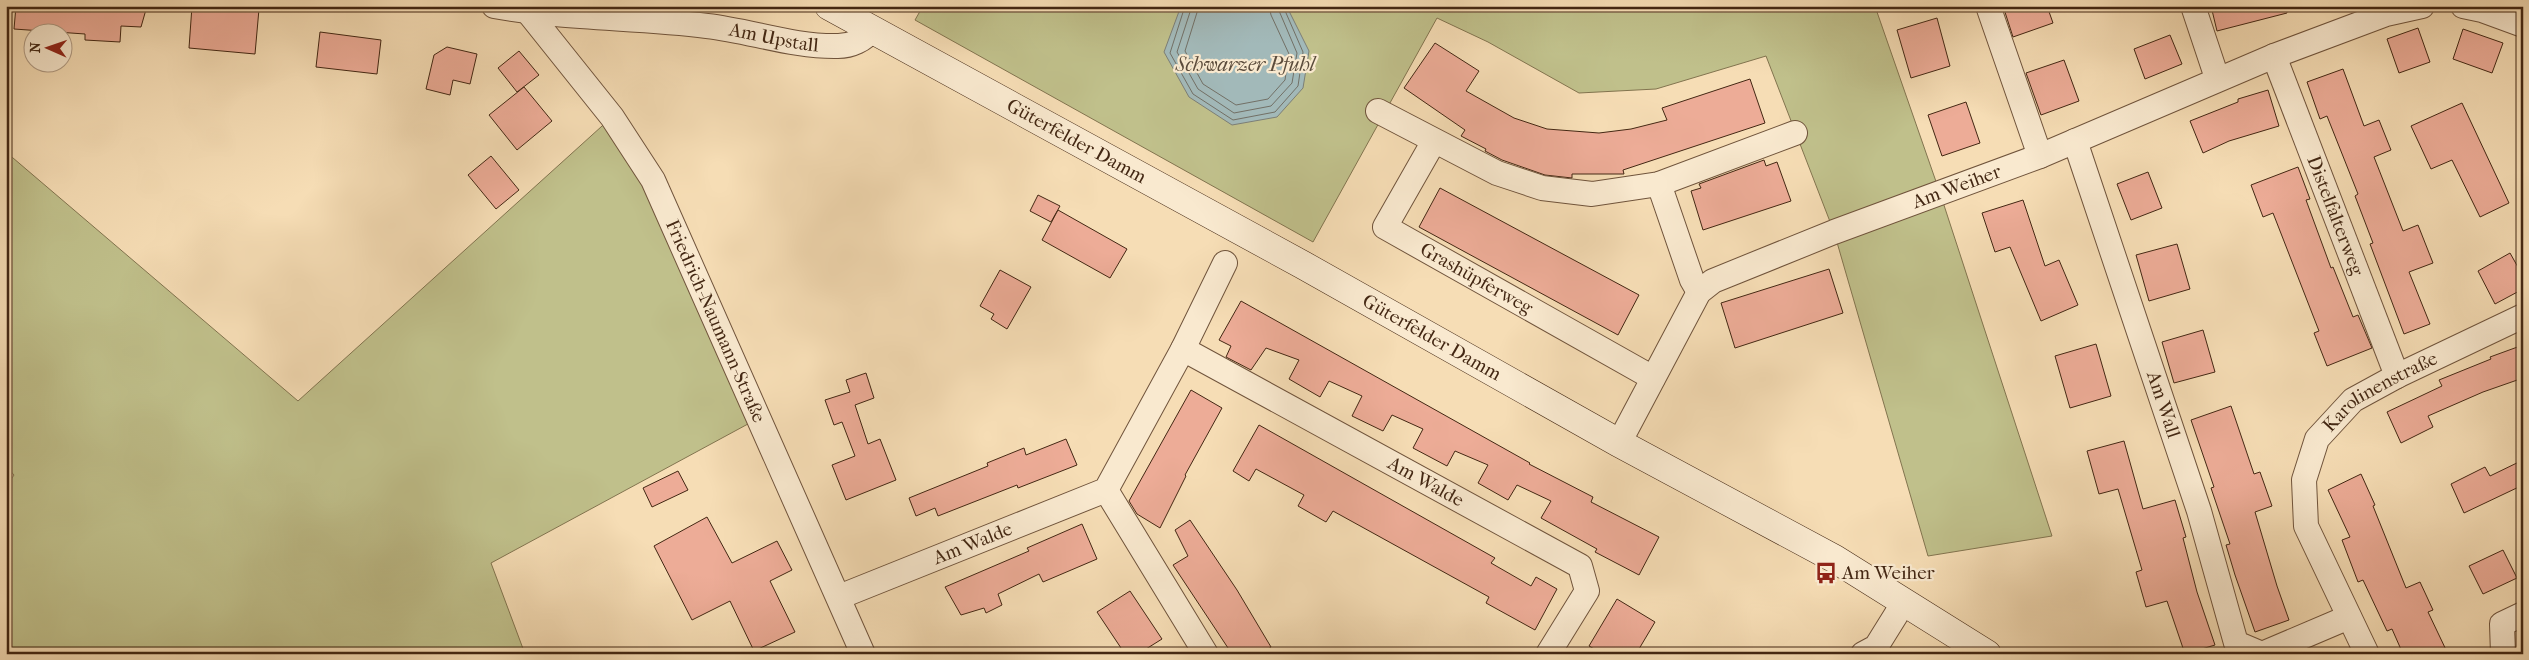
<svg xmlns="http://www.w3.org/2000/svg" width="2529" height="660" font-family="'IM FELL French Canon',serif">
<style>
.green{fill:#c0c08b;stroke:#82744f}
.water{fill:#a2b9b9;stroke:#7c7f77}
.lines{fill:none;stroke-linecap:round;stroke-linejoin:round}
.shore{stroke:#727066;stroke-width:1}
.building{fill:#edac97;stroke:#432713}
.street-casing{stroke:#70543c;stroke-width:26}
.secondary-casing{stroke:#432713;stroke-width:29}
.street{stroke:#f9e9cf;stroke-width:24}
.secondary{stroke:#f9e9cf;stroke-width:28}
.labels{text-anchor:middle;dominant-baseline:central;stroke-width:4.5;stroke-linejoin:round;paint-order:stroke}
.street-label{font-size:19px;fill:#432713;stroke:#f9e9cf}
.poi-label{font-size:19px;fill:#432713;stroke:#f9e9cf;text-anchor:start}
.water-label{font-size:20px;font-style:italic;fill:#5b4c3c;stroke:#f9e9cf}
</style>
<rect width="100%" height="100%" fill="#f6ddb5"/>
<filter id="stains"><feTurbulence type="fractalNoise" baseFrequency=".004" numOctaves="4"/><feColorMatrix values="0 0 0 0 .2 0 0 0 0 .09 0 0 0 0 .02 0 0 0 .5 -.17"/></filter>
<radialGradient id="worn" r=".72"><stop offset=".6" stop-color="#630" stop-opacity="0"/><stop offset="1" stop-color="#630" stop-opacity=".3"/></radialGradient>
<g class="green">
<polygon points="923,6 1891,6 1877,12 1940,193 2052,536 1928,556 1834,232 1766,56 1656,89 1579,93 1488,42 1437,18 1313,242 915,20"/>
<polygon points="612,117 759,418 491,563 525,654 6,654 6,487 14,475 6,466 6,152 298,401"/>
</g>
<polygon class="water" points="1181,6 1287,7 1309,51 1303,88 1277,117 1232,125 1189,97 1164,52"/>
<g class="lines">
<g class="shore">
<polyline points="1185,6 1170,53 1193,94 1233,120 1275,112 1298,86 1303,52 1283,6"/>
<polyline points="1192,6 1177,52 1198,89 1234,113 1271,106 1292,83 1297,53 1277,6"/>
<polyline points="1199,6 1185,51 1203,84 1236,105 1268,99 1285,80 1289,54 1271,15 1269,6"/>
</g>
</g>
<g class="building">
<polygon points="16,6 147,6 141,27 121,26 120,42 85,40 85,34 14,29"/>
<polygon points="192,6 259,9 255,54 189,48"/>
<polygon points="2003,6 2047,6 2053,23 2013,37"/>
<polygon points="2211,6 2286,6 2287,13 2217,31"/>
<polygon points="1937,18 1950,66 1911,78 1897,30"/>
<polygon points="2418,28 2430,62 2399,73 2387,39"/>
<polygon points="2463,29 2503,43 2492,73 2453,59"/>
<polygon points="320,32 381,40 377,74 316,67"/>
<polygon points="2170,35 2182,64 2145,79 2134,49"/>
<polygon points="1435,43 1479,71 1466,91 1514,118 1547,129 1599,133 1631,129 1667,120 1662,108 1750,79 1765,123 1623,170 1624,174 1572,174 1572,178 1545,175 1502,160 1485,151 1486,149 1461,136 1465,130 1404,88"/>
<polygon points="447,47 477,54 470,84 453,80 450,95 426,89 434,55"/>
<polygon points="519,51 539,75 517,92 498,68"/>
<polygon points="2064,60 2079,101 2041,115 2026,73"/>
<polygon points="2343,69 2364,126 2379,120 2391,150 2374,157 2403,231 2418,225 2433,263 2409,272 2430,324 2404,334 2370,244 2373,243 2355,196 2358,194 2327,116 2320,119 2307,82"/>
<polygon points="524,87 552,121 517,150 489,115"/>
<polygon points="2268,90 2279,126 2229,141 2203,153 2190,121 2238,102 2238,99"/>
<polygon points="1966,102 1980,143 1942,156 1928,115"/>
<polygon points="2462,103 2509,203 2480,217 2452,160 2431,169 2411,126"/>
<polygon points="491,156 519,190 496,209 468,175"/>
<polygon points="1764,160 1766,166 1777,162 1791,201 1703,230 1691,191 1701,188 1699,184"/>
<polygon points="2298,167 2310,199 2306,200 2331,268 2333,267 2353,317 2358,315 2372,348 2327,366 2314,333 2319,331 2273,213 2263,217 2251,185"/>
<polygon points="2148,172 2162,208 2131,220 2117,184"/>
<polygon points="1440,188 1639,295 1618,335 1419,227"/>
<polygon points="1038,195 1060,206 1051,222 1030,211"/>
<polygon points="2023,200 2045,266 2059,260 2078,305 2041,321 2010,247 1995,252 1982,213"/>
<polygon points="1058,210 1127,249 1110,278 1042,240"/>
<polygon points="2177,244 2190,289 2149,301 2136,255"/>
<polygon points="2510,253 2523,276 2523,289 2495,304 2478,271"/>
<polygon points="1829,269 1843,313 1735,348 1721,303"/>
<polygon points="1000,270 1031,287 1007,329 991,319 994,314 980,306"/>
<polygon points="1241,301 1530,463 1529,464 1593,497 1591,502 1659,537 1639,575 1595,552 1597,549 1541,518 1551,501 1517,485 1508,500 1478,483 1488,465 1455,451 1447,466 1413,448 1423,429 1392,415 1383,431 1352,416 1362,396 1329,381 1320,397 1289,379 1299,360 1266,348 1251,370 1226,357 1231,346 1219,340"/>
<polygon points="2203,330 2215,372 2174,383 2162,342"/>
<polygon points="2096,344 2111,396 2070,408 2055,356"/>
<polygon points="2523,345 2523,378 2483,392 2428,416 2433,427 2401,443 2387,412 2442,386 2439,380 2491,359 2490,357"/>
<polygon points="866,373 874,398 855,405 868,444 880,439 896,480 846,500 832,465 855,456 842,422 834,425 825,400 850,392 846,380"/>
<polygon points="1191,390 1222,408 1185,475 1186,476 1160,528 1137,514 1129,501"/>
<polygon points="2231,406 2254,474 2260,472 2272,506 2255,512 2277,586 2289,620 2255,632 2235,575 2226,545 2230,544 2211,488 2214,487 2191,420"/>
<polygon points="1259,425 1495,558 1491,563 1531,586 1536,577 1557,589 1535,630 1486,603 1489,597 1333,511 1326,522 1298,506 1304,495 1256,469 1249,481 1233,471"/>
<polygon points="1066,439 1077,465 1018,488 1017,485 938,516 935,508 916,516 909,498 988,466 987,463 1024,448 1026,455"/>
<polygon points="2124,441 2143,509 2175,500 2186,537 2183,538 2197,592 2215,645 2185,654 2167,601 2146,607 2136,572 2142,570 2118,489 2099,494 2087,451"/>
<polygon points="2523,460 2523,485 2464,513 2451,484 2485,467 2490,476"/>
<polygon points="678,471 688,490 652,507 643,488"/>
<polygon points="2361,474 2375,505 2373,506 2406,588 2420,582 2433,610 2428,612 2448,654 2403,654 2392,629 2387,631 2363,580 2358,582 2342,540 2350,537 2328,490"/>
<polygon points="707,517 732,563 777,541 792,570 770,581 795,632 754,651 730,601 692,620 654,546"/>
<polygon points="1190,520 1237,590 1271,647 1262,654 1232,654 1173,565 1188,556 1175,530"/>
<polygon points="1082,524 1097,559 1043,582 1039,574 998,594 1002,605 986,613 984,608 961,615 945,587 1029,551 1027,548"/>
<polygon points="2503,550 2517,578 2483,594 2469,566"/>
<polygon points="1130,591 1162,639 1138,654 1125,654 1097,612"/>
<polygon points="1617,599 1655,622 1636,654 1603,654 1589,646"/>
</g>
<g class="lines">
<g class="street-casing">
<g id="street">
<path id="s1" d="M494,6c70,13 142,11 213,20 44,5 86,21 131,20 13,0 26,-6 33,-16"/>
<polyline points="1988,6 2040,156"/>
<polyline points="2193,6 2217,78"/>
<polyline points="2463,6 2482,10 2523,25"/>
<path id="s2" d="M528,12l84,105 41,63 210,474"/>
<path id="s3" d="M2274,56l123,320"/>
<polyline points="1378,111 1497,173 1542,188 1592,194 1659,184 1795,133"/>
<path id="s4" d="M1434,141l-49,86 268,151"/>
<path id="s5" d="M2075,141l124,370 37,132 26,11"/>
<polyline points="1659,184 1692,280 1699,292"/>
<polyline points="1183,349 1225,263"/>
<path id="s6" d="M1619,443l80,-151 14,-11 121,-49 206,-76 234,-100 112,-42 36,-8"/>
<polyline points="1106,490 1206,654"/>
<path id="s7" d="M839,597l267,-107 77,-141 397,217 7,25 -39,63"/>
<polyline points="1863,654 1876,647 1904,602"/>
<polyline points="2262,654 2349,617"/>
<path id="s8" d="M2367,654l-61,-128 -2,-46 13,-41 36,-39 44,-24 126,-60"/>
<polyline points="2503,654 2502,624 2523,614"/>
</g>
</g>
<g class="secondary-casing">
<g id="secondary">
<path id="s9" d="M829,6l474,259 316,178 216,116 152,95"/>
</g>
</g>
<use href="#street" class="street"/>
<use href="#secondary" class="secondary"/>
</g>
<defs>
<g id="bus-bare" transform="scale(1.725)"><path d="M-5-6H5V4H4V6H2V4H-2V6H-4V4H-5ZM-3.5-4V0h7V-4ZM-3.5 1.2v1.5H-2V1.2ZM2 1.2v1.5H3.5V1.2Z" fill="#8f2418" stroke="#f9e9cf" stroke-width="2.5" paint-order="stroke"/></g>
</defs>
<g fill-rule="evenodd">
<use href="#bus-bare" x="1826" y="573"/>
</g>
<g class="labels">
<g class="street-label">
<text stroke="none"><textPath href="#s1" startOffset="282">Am Upstall</textPath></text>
<text stroke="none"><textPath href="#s9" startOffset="282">Güterfelder Damm</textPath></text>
<text stroke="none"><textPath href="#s6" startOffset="450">Am Weiher</textPath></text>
<text stroke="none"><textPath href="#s3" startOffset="171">Distelfalterweg</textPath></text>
<text stroke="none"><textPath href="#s4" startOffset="204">Grashüpferweg</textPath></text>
<text stroke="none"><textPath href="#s2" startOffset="364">Friedrich-Naumann-Straße</textPath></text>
<text stroke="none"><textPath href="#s9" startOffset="688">Güterfelder Damm</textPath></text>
<text stroke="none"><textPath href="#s8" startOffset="311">Karolinenstraße</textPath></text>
<text stroke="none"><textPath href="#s5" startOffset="278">Am Wall</textPath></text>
<text stroke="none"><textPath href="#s7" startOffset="725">Am Walde</textPath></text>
<text stroke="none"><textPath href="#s7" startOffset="144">Am Walde</textPath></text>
</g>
<g class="poi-label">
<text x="1842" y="573">Am Weiher</text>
</g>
<g class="water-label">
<text x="1245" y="64">Schwarzer Pfuhl</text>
</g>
</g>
<rect width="2529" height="660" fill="none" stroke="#f6ddb5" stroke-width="25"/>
<rect x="8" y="8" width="2514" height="645" fill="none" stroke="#432713" stroke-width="2.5"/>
<rect x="12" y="12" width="2504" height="635" fill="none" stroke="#432713"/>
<g transform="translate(48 48) rotate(272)"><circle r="24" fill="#f9e9cf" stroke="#b09b84"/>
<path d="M0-4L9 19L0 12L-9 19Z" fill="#8f2418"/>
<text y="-8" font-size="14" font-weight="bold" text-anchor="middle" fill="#432713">N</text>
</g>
<rect width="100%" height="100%" filter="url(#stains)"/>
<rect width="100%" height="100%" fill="url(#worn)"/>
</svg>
